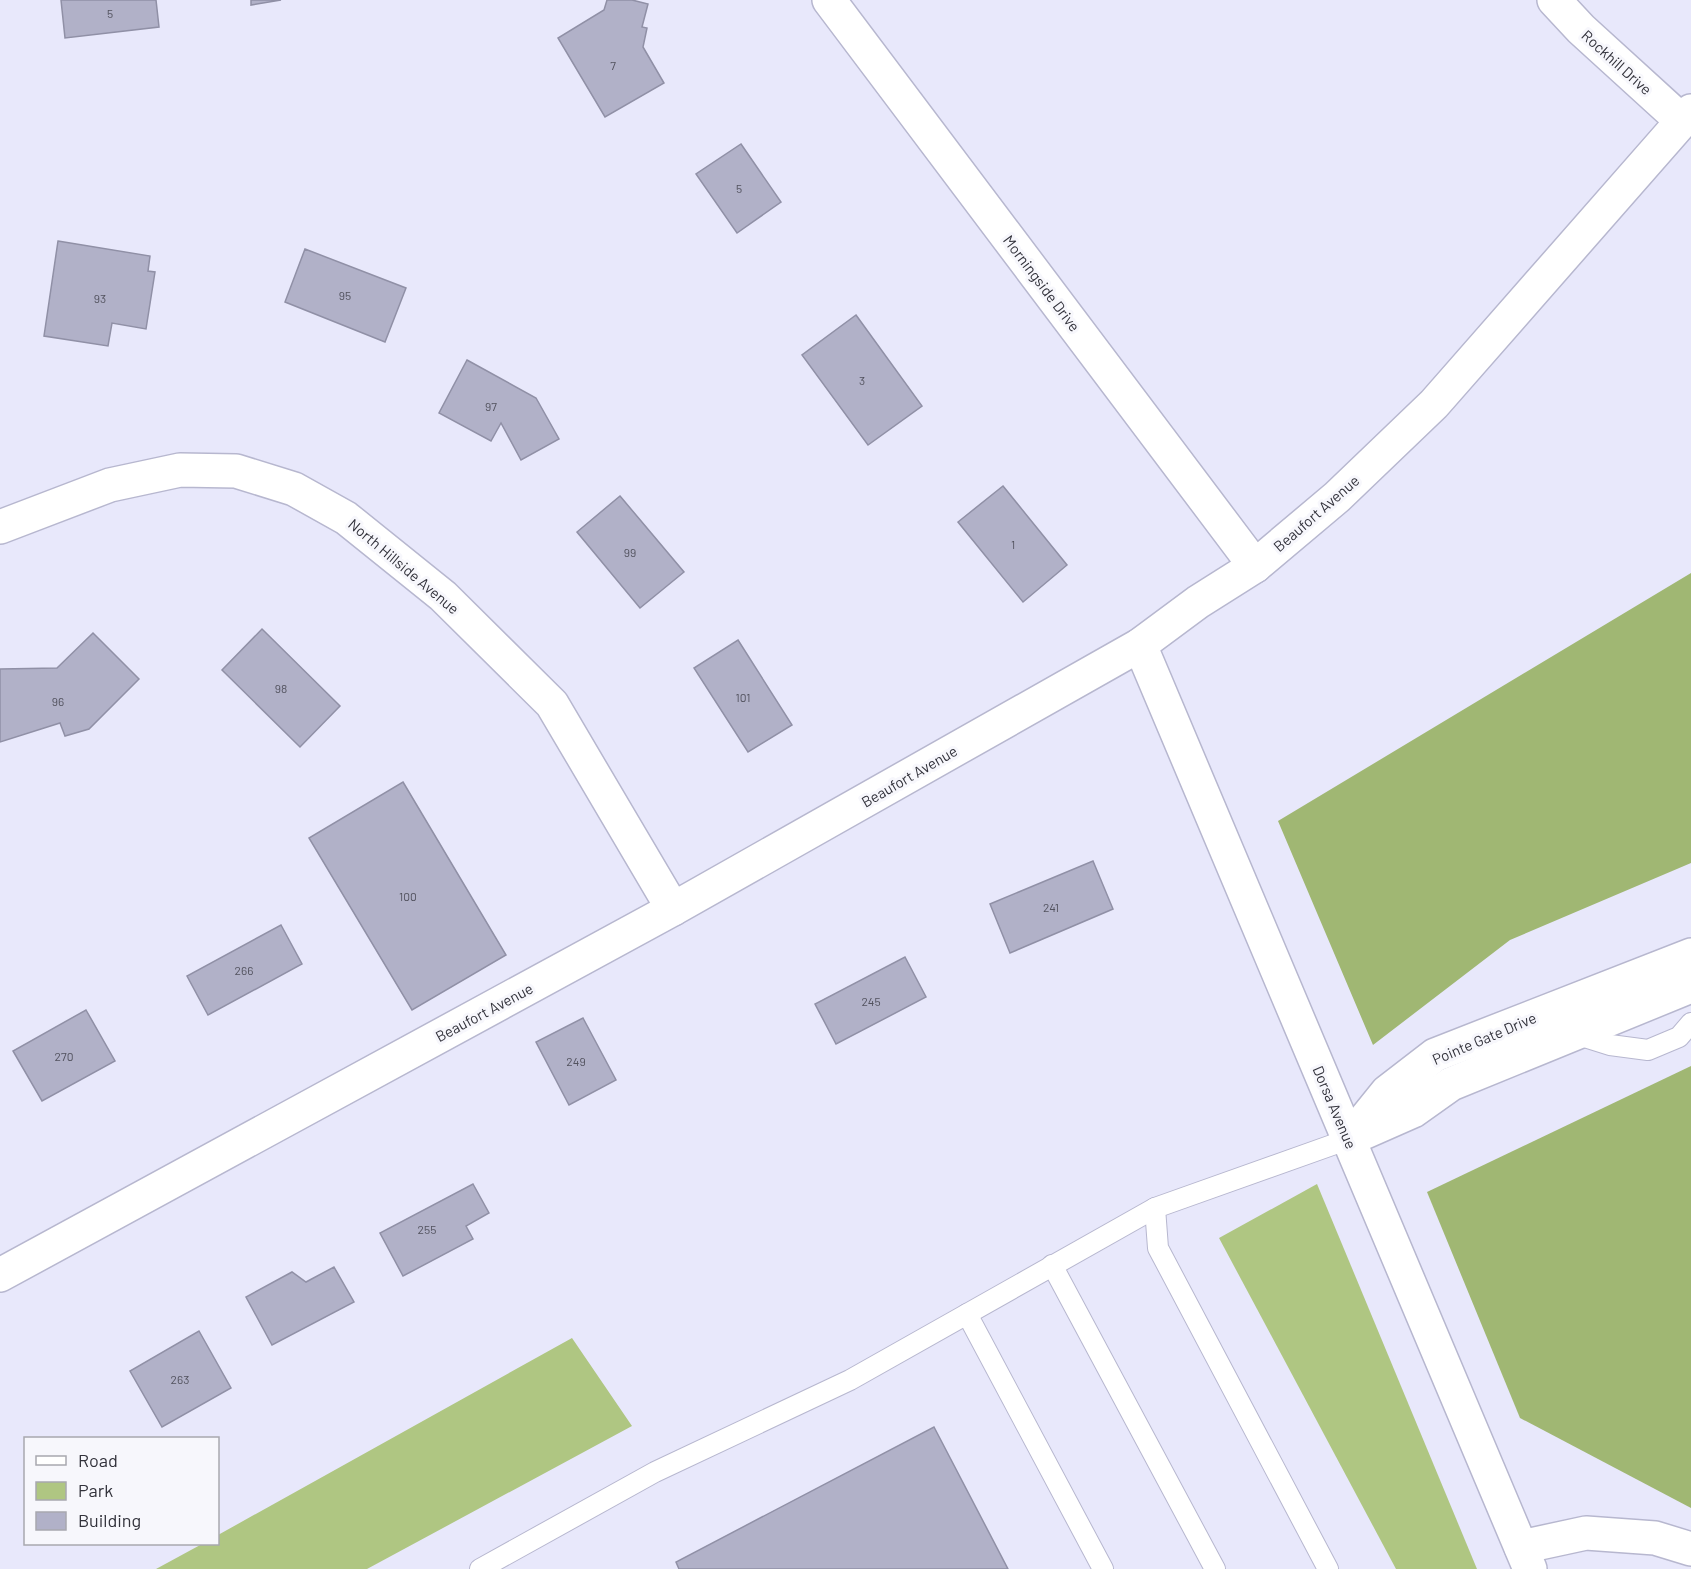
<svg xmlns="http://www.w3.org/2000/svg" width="1691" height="1569" font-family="Barlow,sans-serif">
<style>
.green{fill:#afc682}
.forest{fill:#a0b773}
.building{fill:#b1b1c8;stroke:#9090a6;stroke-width:1.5}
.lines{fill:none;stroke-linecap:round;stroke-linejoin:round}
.service-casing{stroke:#b7b7cf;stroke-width:22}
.minor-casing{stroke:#b7b7cf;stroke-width:36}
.tertiary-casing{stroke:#b7b7cf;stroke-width:36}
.primary-casing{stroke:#b7b7cf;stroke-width:36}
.service{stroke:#fff;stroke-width:20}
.minor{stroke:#fff;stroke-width:33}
.tertiary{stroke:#fff;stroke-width:33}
.primary{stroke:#fff;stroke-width:33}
.labels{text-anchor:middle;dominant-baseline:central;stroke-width:6;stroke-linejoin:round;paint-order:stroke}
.number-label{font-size:12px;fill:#52525e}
.street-label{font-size:15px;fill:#32323b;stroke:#f7f7fc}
</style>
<rect width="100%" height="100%" fill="#e8e8fb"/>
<g class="green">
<polygon points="1317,1184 1477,1569 1396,1569 1219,1238"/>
<polygon points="572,1338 632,1426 367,1569 156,1569 202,1544 218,1544 218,1535"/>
</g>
<g class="forest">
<polygon points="1691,573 1691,863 1510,940 1373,1045 1278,821"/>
<polygon points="1691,1066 1691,1508 1520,1418 1427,1192"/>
</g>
<g class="building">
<polygon points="61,0 156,0 159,27 65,38"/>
<polygon points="251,0 281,0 251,5"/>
<polygon points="607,0 632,0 648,4 642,27 647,28 643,47 664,83 605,117 558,38 604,10"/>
<polygon points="741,144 781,202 737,233 696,174"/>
<polygon points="58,241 150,256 148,271 155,272 146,329 112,323 108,346 44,336"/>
<polygon points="305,249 406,288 385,342 285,302"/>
<polygon points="856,315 922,406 868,445 802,355"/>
<polygon points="467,360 536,398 559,439 521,460 501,423 491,441 439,413"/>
<polygon points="1003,486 1067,565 1023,602 958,522"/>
<polygon points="620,496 684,572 640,608 577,532"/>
<polygon points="262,629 340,706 300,747 222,670"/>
<polygon points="93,633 139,679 89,729 65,736 60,723 0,742 0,669 57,668"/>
<polygon points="738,640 792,725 748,752 694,668"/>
<polygon points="403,782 506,955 412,1010 309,838"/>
<polygon points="1093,861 1113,909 1010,953 990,904"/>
<polygon points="281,925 302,964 208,1015 187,976"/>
<polygon points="905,957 926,997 836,1044 815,1004"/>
<polygon points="86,1010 115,1061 42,1101 13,1051"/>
<polygon points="583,1018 616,1080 569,1105 536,1042"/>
<polygon points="473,1184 489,1213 466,1226 473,1239 403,1276 380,1233"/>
<polygon points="334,1267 354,1302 272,1345 246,1297 292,1272 306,1282"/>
<polygon points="199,1331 231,1388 162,1427 130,1371"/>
<polygon points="934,1427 1008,1569 679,1569 676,1562"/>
</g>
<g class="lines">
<g class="service-casing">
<g id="service">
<polyline points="1575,1034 1610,1045 1648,1050 1679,1037 1691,1023"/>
<polyline points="1052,1265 1215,1569"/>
<polyline points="967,1314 1103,1569"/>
<polyline points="480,1569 655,1472 850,1380 1155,1208"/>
<polyline points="1328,1569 1158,1248 1155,1208 1349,1139"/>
</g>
</g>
<g class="minor-casing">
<g id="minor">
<polyline points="829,0 1255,566"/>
<polyline points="1554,0 1581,29 1682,121"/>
<polyline points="1354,1137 1413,1111 1451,1084 1691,986"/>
<polyline points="1349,1139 1387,1092 1435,1055 1691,955"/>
</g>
</g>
<g class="tertiary-casing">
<g id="tertiary">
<polyline points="0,527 110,485 180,470 236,471 294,489 346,518 443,596 552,704 673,909"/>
<polyline points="1140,645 1530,1569"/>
<polyline points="0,1275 673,909 1140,645 1198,602 1255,566 1337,497 1434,404 1691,111"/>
</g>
</g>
<g class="primary-casing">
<polyline id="primary" points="1521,1547 1586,1533 1655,1538 1691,1549"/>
</g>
<use href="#service" class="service"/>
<use href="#minor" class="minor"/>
<use href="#tertiary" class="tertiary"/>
<use href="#primary" class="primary"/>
</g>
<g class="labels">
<g class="number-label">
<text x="110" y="13">5</text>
<text x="613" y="65">7</text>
<text x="739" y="188">5</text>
<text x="345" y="295">95</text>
<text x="100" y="298">93</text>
<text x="862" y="380">3</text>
<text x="491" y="406">97</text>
<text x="1013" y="544">1</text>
<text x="630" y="552">99</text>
<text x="281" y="688">98</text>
<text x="743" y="697">101</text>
<text x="58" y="701">96</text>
<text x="408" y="896">100</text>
<text x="1051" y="907">241</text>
<text x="244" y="970">266</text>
<text x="871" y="1001">245</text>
<text x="64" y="1056">270</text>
<text x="576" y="1061">249</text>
<text x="427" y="1229">255</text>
<text x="180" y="1379">263</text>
</g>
<g class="street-label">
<text transform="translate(1617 62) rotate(42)">Rockhill Drive</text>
<text transform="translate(1042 283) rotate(53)">Morningside Drive</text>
<text transform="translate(1316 513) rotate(-41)">Beaufort Avenue</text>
<text transform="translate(404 566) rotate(40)">North Hillside Avenue</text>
<text transform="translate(909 776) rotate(-30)">Beaufort Avenue</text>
<text transform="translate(484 1012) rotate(-28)">Beaufort Avenue</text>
<text transform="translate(1484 1038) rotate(-23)">Pointe Gate Drive</text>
<text transform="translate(1335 1107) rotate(67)">Dorsa Avenue</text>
</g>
</g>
<rect x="24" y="1437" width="195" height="108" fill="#f7f7fc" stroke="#a8a8af" stroke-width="1.5"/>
<rect x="36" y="1456" width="30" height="9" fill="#ffffff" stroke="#a8a8af" stroke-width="1.5"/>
<text x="78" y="1467" font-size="18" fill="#32323b">Road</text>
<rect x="36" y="1482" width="30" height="18" fill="#afc682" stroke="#a8a8af" stroke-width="1.5"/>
<text x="78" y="1497" font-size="18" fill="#32323b">Park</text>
<rect x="36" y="1512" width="30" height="18" fill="#b1b1c8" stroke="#a8a8af" stroke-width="1.5"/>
<text x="78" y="1527" font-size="18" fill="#32323b">Building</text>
</svg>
